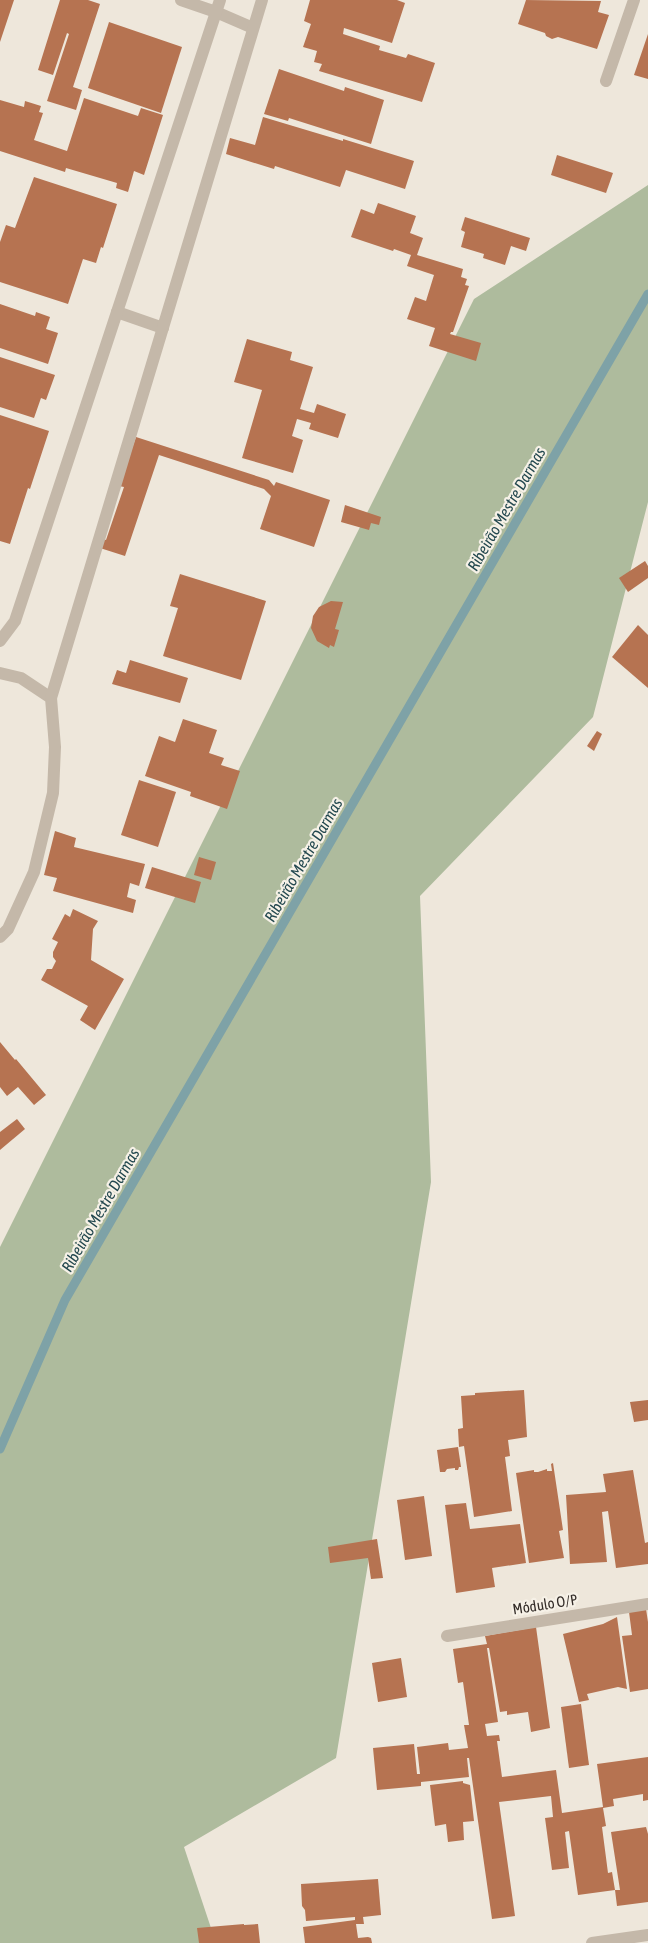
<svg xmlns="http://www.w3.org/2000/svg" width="648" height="1943" font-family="'Asap Condensed',sans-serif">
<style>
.green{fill:#aebb9d}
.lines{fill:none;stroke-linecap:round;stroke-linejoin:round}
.stream{stroke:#7ea2a7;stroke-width:9}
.building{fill:#b67351}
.minor{stroke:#c4b8a9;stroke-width:12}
.tertiary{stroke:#c4b8a9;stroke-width:12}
.labels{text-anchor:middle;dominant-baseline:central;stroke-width:4.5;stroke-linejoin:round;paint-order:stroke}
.street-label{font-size:15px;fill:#332c28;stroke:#f6f1e7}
.water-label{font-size:16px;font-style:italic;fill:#23484f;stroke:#f6f1e7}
</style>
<rect width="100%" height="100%" fill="#eee7db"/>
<polygon class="green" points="648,185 648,502 593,717 420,896 431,1182 336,1758 184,1847 216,1943 0,1943 0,1247 474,299"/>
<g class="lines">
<polyline class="stream" points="0,1449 65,1300 648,294"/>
</g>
<g class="building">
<polygon points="0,0 14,0 0,42"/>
<polygon points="60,0 88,0 100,4 73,87 82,90 76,110 47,101 69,34 67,33 53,75 38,70"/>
<polygon points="310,0 397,0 405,3 392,43 344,28 343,34 380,46 379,50 406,58 408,54 435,63 422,102 319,71 322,64 314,62 317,51 303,47 311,24 304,21"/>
<polygon points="526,0 601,1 598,12 609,15 597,49 558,37 552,39 546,36 545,33 518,24"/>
<polygon points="109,22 182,47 161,113 88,88"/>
<polygon points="648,34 648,79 634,75"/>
<polygon points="279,69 344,91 345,87 384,100 371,144 289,118 288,121 264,114"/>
<polygon points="84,98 138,116 141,108 163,115 144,175 134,171 128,192 116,188 117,183 66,168 65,172 0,151 0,100 24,107 25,101 41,106 39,112 43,113 34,140 67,151"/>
<polygon points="263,117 343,141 343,139 414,161 405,189 346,170 340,187 275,166 274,169 226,154 230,138 255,145"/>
<polygon points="557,155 613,173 606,193 551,175"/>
<polygon points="34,177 117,204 103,248 101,247 96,263 83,259 68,304 0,282 0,242 6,225 15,228"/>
<polygon points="378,203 416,216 410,233 423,238 417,255 463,269 461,277 467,279 465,285 469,286 453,332 451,332 450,334 481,343 476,361 429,346 435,328 407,319 415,297 426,301 434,275 407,266 411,255 394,249 393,251 351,237 361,209 374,214"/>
<polygon points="465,217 530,238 526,251 511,246 505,265 483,258 484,254 461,247 465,232 461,230"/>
<polygon points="0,304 35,316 36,312 50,317 46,329 58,333 48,364 0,348"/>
<polygon points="247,339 292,352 290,360 313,367 300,409 314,413 317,404 346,414 338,438 309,429 311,423 297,419 292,436 303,440 293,473 242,458 262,390 234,382"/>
<polygon points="0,357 55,375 46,400 41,398 34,418 0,407"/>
<polygon points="0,415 49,431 30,489 28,488 10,544 0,541"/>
<polygon points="136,437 269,480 274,486 276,482 330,500 314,547 260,529 271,496 264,489 159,455 125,556 100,548 103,539 106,540 124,487 119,486"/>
<polygon points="345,505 381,517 379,525 371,523 369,530 341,522"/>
<polygon points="645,561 648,566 648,578 628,592 619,578"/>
<polygon points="180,574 266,601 241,680 163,656 178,608 170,606"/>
<polygon points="331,601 343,602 335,629 339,630 334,647 330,645 329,648 317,641 311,628 313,616 319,607"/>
<polygon points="638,625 648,635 648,688 612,657"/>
<polygon points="130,660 188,678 180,703 112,684 117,670 126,673"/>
<polygon points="183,719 217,730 209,753 224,758 221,765 240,771 227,809 190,796 191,792 145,776 159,736 175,742"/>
<polygon points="597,731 602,734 594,751 587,746"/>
<polygon points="139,780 176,792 158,847 121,835"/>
<polygon points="55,831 76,838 74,847 145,864 139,886 130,883 127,897 136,900 133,913 53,891 57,878 44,875"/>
<polygon points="199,857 216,862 211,880 194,875"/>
<polygon points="152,867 201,882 195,903 145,888"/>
<polygon points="73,909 98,921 93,929 91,960 124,979 95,1030 80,1020 88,1006 41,980 47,969 52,969 56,961 53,957 53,952 58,942 52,939 65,914 70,917"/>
<polygon points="0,1042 15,1060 16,1059 46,1095 34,1105 18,1087 7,1096 0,1087"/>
<polygon points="17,1119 25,1129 0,1150 0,1132"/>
<polygon points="524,1390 527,1437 508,1440 510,1456 505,1457 512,1511 474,1517 464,1446 459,1447 458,1429 463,1428 461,1396 475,1395 475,1393"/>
<polygon points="648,1400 648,1420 634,1422 630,1402"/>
<polygon points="458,1447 461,1467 459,1467 458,1470 455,1470 455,1468 447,1469 445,1472 440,1472 437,1450"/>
<polygon points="553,1463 563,1530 559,1531 564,1558 529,1563 516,1473 534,1470 534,1472 538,1472 547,1469 547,1471 552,1471 551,1464"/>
<polygon points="633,1470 645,1543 648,1542 648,1564 616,1568 608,1511 602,1512 607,1562 570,1564 566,1495 606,1492 603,1474"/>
<polygon points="424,1496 432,1556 405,1560 397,1500"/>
<polygon points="466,1503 470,1529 520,1524 526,1563 492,1568 495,1587 456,1593 445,1505"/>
<polygon points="377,1539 383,1578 371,1579 368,1558 330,1563 328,1547"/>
<polygon points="646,1609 648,1622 648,1689 630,1692 622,1636 632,1635 629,1612"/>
<polygon points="617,1617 627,1689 618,1687 587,1694 589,1700 579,1702 563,1634 603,1624"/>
<polygon points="536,1627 550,1728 531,1732 528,1712 507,1715 507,1711 500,1712 489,1648 487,1648 498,1722 485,1724 487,1736 499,1735 500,1741 497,1741 502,1777 556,1770 562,1813 603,1807 597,1764 648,1757 648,1800 643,1801 643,1794 613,1799 614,1806 603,1808 606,1826 602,1827 608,1873 612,1872 615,1890 620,1890 611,1832 646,1827 648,1834 648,1902 617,1906 615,1890 578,1895 569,1831 565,1832 569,1868 552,1870 545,1818 553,1817 551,1796 499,1802 515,1916 492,1919 469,1758 467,1758 469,1777 421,1782 421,1786 377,1790 373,1748 414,1744 417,1774 420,1774 417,1747 448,1743 449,1750 468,1748 464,1725 469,1725 463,1682 458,1683 453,1649 487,1644 485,1636"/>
<polygon points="401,1658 407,1697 378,1702 372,1663"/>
<polygon points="581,1704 589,1765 569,1768 561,1707"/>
<polygon points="463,1781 463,1783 470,1785 474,1821 463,1822 464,1840 448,1842 446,1824 435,1826 430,1785"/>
<polygon points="378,1879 381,1915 363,1917 364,1924 356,1924 358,1938 368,1937 371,1938 372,1943 305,1943 303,1927 355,1920 355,1917 306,1921 305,1910 302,1906 301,1884"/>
<polygon points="244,1924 244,1925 258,1924 260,1943 199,1943 197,1928"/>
</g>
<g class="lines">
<g class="minor">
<polyline points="181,0 216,12 253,28"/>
<polyline points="606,81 634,0"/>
<polyline points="447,1636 648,1604"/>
<polyline points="592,1943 648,1935"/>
</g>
<g class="tertiary">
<polyline points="117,312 163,328"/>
<polyline points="0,641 15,621 220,0"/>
<polyline points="0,673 21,678 51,698 55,747 53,793 34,872 8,929 0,937"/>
<polyline points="51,698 262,0"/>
</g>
</g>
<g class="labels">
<g class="street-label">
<text transform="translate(545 1604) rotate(-9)">Módulo O/P</text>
</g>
<g class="water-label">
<text transform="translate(506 509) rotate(-60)">Ribeirão Mestre Darmas</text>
<text transform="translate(303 860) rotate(-60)">Ribeirão Mestre Darmas</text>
<text transform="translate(100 1210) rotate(-60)">Ribeirão Mestre Darmas</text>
</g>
</g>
</svg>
